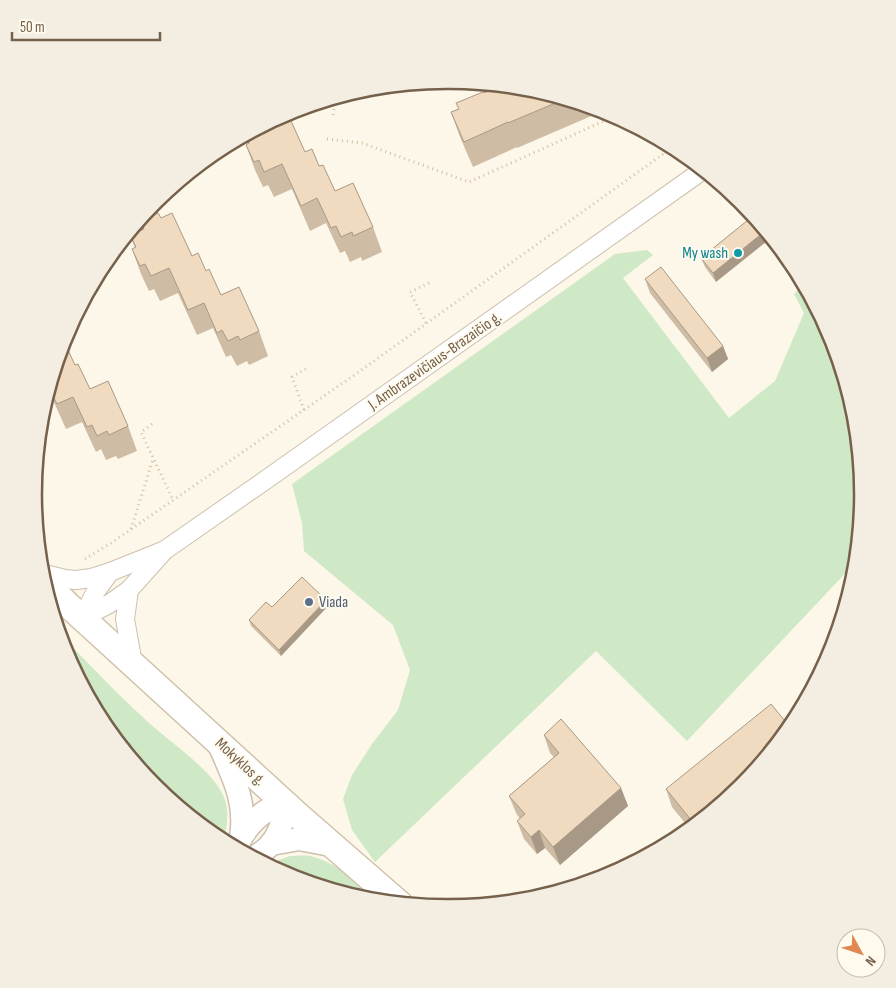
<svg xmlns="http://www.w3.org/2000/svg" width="896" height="988" font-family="'Sofia Sans Condensed',sans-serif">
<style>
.green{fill:#cfe9c6}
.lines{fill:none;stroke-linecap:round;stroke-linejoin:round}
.minor-casing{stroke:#cdc0ae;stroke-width:20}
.tertiary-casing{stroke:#cdc0ae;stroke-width:25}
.secondary-casing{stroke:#d0c2ab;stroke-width:28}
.path{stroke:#d5bfa3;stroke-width:3;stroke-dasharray:1 4;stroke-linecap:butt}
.minor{stroke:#fff;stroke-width:18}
.tertiary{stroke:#fff;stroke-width:22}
.secondary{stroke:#fff;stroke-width:25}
.wall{fill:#cebca5}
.shaded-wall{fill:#a89986}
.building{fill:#f0dbc0;stroke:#a89986}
.culture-dot{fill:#0f9aa8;stroke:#fefaee;stroke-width:2}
.service-dot{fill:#5c6f8a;stroke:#fefaee;stroke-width:2}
.labels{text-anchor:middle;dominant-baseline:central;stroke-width:4;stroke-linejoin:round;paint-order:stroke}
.culture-label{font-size:16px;fill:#0d838f;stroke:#fefaee;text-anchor:end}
.street-label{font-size:16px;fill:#75614c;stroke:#fefaee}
.service-label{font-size:16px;fill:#4e5e75;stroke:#fefaee;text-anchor:start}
.rim{fill:none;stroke:#75614c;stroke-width:2.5}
</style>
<rect width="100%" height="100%" fill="#fcf7e8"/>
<g class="green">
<polygon points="647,250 653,255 623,278 729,418 775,381 804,313 794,294 803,285 831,336 854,413 862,494 855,563 687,741 596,651 375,862 352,830 343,799 352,775 372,744 398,710 410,670 393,625 304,551 302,523 292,484 615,254"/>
<path d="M59,633c29,30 58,61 89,89 22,20 61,46 74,71 8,15 6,33 1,48l-5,-3 -63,-51 -52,-63 -38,-72z"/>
<path d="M290,856c6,0 14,-1 20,0 25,5 52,29 71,46l-14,-2 -78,-23 -20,-11 10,-6z"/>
</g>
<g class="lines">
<g class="minor-casing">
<g id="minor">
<polyline points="41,573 65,579 76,580 91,578 110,572 165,550 267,479 703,170"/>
<polyline points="129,590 125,619 133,664"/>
<polyline points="82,618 109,604 129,590 163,552"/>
<polyline points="82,618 96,591 110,572"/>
</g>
</g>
<g class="tertiary-casing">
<g id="tertiary">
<path d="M218,742c14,33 29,58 23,95"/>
<polyline points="271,844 299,839 331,845"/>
<path d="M236,848c6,-15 17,-28 30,-37 6,-4 13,-6 19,-8 -1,14 -5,31 -15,42 -4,5 -11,9 -16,13"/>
</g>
</g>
<g class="secondary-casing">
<polyline id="secondary" points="44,581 68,605 300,817 400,904"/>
</g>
<g class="path">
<polyline points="333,115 335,103 372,87"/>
<polyline points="625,121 626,122"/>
<polyline points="327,139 362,143 469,182 615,116"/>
<polyline points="426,323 410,292 431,282"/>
<polyline points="304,410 292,377 309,367"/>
<polyline points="152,424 141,432 173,500"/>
<polyline points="131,529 153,459"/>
<polyline points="85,559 111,543 353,376 673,147"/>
</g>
<use href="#minor" class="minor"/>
<use href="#tertiary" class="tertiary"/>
<use href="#secondary" class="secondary"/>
</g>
<g class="wall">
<polygon points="529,88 595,108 594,108 596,114 517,148 517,147 473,167 460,137 451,112 458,109 484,93"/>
<polygon points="245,135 305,152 319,166 335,191 373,227 382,252 362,261 361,257 350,262 345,251 340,253 326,223 310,231 292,189 274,197 268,185 263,187 255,170 246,145 248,143"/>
<polygon points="753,216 716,282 705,267 701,258"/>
<polygon points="161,218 192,256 206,271 221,295 259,331 268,356 249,365 247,361 237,366 231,355 226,357 213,328 197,335 178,293 160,301 154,289 149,291 141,274 132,249 135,248 130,235 143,230 140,221"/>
<polygon points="645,279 723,346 728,359 712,372 650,293"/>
<polygon points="61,350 75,365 90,389 128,426 137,451 118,459 116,456 106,460 101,449 96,452 82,422 66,429 49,391"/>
<polygon points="328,606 281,656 251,626 249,620 272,607"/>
<polygon points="544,735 621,788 628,806 560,865 545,848 537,854 524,839 517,821 520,819 516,813 509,796 554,757 550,753"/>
<polygon points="741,787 690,829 672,807 666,789"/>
</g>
<g class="shaded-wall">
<polygon points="765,231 771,238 716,282 713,273"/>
<polygon points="723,346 728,359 712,372 707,358"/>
<polygon points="326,600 328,606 281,656 279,650"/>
<polygon points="754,771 741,787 693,826 692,821"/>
<polygon points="621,788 628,806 560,865 553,847"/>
<polygon points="539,830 545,848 537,854 531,837"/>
</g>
<g class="building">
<polygon points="502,85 529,88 565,99 508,123 508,122 464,142 451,112 459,109 456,103 483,92 484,93"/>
<polygon points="287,112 305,152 312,149 319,166 323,165 335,191 353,183 373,227 353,236 352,232 341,237 336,226 331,228 317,198 301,206 282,164 264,172 259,160 254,162 246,145 249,143 246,135"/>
<polygon points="158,213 161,218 172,213 192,256 198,253 206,271 209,269 221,295 239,287 259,331 240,340 238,336 228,341 222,330 217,333 204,303 188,310 169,268 151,276 145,264 140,266 132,249 136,247 130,235 144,229 140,221"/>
<polygon points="753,216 765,231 713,273 701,258"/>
<polygon points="661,267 723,346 707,358 645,279"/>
<polygon points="67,348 75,365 78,364 90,389 108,381 128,426 109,435 107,431 97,436 92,425 87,427 73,397 57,404 49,388 61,350"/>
<polygon points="302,577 326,600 279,650 249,620 266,602 272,607"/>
<polygon points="771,704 790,727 754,771 692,821 666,789"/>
<polygon points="561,719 621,788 553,847 539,830 531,837 517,821 525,814 509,796 559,753 544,735"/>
</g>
<circle class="culture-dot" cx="738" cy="253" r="5"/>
<circle class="service-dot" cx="309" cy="602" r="5"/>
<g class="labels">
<g class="culture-label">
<text x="728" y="253">My wash</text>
</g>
<g class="street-label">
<text transform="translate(435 361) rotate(-35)">J. Ambrazevičiaus-Brazaičio g.</text>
<text transform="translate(240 762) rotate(43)">Mokyklos g.</text>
</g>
<g class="service-label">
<text x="319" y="602">Viada</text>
</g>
</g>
<path d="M0 0H896V988H0ZM447 89H449A405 405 0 0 1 854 494V494A405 405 0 0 1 449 899H447A405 405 0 0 1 42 494V494A405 405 0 0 1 447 89Z" fill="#f3eee1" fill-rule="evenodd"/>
<path class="rim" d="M447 89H449A405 405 0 0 1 854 494V494A405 405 0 0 1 449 899H447A405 405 0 0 1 42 494V494A405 405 0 0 1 447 89Z"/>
<g transform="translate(861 953) rotate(130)"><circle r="24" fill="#fefaee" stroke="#c7bdad"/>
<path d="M0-4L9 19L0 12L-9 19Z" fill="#e08852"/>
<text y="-8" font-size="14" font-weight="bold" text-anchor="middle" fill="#75614c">N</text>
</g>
<path d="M12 32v8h148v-8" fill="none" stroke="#75614c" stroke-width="2.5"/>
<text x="20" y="32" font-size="15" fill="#75614c" stroke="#fefaee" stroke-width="4" paint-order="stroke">50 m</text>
</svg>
